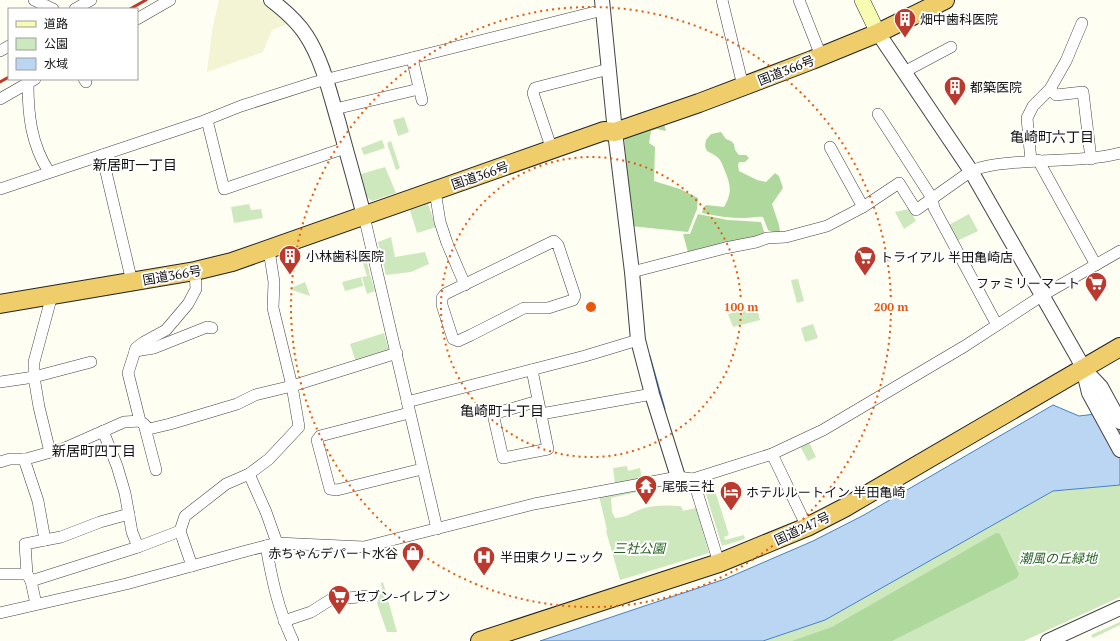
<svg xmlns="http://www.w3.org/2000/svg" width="1120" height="641" font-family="'PT Serif','Noto Sans JP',serif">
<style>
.farmland{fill:#f2f4d4}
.green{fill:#cde8bd}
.forest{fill:#afd89d}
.water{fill:#bad6f3;stroke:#4480c7}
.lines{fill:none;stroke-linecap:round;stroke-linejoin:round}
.stream{stroke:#4480c7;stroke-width:3}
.minor-casing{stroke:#434343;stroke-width:12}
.tertiary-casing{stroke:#434343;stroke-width:16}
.secondary-casing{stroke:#323232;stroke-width:16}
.trunk-casing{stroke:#212121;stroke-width:20}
.minor{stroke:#fff;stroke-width:11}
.tertiary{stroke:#fff;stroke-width:14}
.secondary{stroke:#f8fbb2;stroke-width:15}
.trunk{stroke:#efcd6a;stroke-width:18}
.rail{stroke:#ba3b2e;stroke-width:3}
.ring{fill:none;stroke:#e8590c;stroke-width:2;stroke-dasharray:2 4}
.labels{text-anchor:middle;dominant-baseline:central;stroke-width:4;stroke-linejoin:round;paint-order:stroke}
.poi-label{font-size:13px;fill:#101010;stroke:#fff;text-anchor:start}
.street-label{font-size:13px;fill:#101010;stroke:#fff}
.park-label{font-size:13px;font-style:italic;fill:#276522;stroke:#fff}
.neighbourhood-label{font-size:14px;fill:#101010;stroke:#fff}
.centre{fill:#e8590c;stroke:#fff;stroke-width:2}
.ring-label{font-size:12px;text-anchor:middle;font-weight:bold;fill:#e8590c;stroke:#fff;stroke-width:4;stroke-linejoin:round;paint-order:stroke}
</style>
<rect width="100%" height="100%" fill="#fefef3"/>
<polygon class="farmland" points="219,0 260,0 290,23 272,30 263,52 207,72 212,31"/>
<g class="green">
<polygon points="404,117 409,132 398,136 393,120"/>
<polygon points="382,140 385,148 364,155 361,148"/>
<polygon points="391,141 400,168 396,170 387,143"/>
<polygon points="385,167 396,193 372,201 365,196 358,175"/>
<polygon points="249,204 251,210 261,209 263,218 234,223 231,207"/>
<polygon points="428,204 436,227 417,233 410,210"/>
<polygon points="909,209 916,221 904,229 895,212"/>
<polygon points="969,214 978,231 955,242 947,226"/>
<polygon points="391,237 395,257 425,252 429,264 411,272 386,275 378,242"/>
<polygon points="366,259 370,274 368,275 370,275 375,291 367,294 362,277 367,276 362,260"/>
<polygon points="361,277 363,286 345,291 342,282"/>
<polygon points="798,279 804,301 797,303 791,280"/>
<polygon points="305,282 310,296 289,289"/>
<polygon points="756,305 760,320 733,327 728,314"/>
<polygon points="813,324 818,338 805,342 801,328"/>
<polygon points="384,333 389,351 356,362 350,344"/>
<polygon points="809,442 816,457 808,461 800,446"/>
<polygon points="627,466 628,471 640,468 642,479 615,483 613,468"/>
<polygon points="711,478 729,535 724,537 725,540 744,535 745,539 722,546 704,488 706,480"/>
<path d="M672,483v1l-61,14 1,14 3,6c12,-1 14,-4 24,-8 12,-5 28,-5 41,-4l3,3 -1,2 14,-3 13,45 -89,27 -14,-49 1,-1 -8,-34z"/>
<polygon points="1120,485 1120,597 1024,641 763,641 825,620 1053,491"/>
<polygon points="383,582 397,632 387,632 377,603 382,589 381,583"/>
<polygon points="1120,622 1120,625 1093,638 1091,635"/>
</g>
<g class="forest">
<polygon points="663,120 666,131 657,129 651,131 649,143 655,147 654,181 680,189 698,198 697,209 688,232 631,226 624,136"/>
<path d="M721,132l5,7 5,2 3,3 1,6 4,5h7l3,3 -4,4h-6l-1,3 1,6 18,9 9,2 9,-9 4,3 4,12 -11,16 7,21 1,7 -5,1 -7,-3 -5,-13c-7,-1 -12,1 -19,1 -14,0 -28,-2 -42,-5l1,-5 3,-3 18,2c8,-14 7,-21 1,-36 -5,-13 -5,-13 -18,-20l-2,-5 1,-6 5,-6z"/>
<polygon points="698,214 728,220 761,222 765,235 689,256 683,234 690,234"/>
<polygon points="996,533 1000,534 1019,574 1017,578 892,641 792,641 832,627"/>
</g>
<polygon class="water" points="1053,405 1079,416 1120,411 1120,485 1053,491 825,620 763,641 540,641 725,579 813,541 864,515"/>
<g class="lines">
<polyline class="stream" points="649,356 664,409"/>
<g class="minor-casing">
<g id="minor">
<polyline points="34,0 53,9"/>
<polyline points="722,0 743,86"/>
<polyline points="799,0 821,56"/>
<polyline points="75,9 91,0"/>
<polyline points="137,19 170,0"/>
<polyline points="0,51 9,46"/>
<polyline points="412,58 422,100"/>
<polyline points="904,72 951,47"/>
<polyline points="84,79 86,82"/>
<path d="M28,83c0,32 3,61 21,89"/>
<polyline points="1050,89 1056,95 1083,92 1091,159"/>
<polyline points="0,99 35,79"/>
<polyline points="335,109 419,89"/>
<polyline points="878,114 932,198 934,208 997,325"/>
<polyline points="207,120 224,189 345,148"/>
<polyline points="830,147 863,207"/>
<polyline points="552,150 533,93 535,88 609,69"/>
<polyline points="102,155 132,282"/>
<polyline points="1038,160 1096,265"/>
<polyline points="1031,161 1027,118 1033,106 1050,89 1066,61 1082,23"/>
<polyline points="0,189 201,122 241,106 316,82 603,10"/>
<polyline points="435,191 440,222 447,243 465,285"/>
<polyline points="364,216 437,529"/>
<polygon points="554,241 558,245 575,296 573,300 548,308 524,308 471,335 458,341 453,339 442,305 442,298 445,294"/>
<path d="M632,272l93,-24 31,-6 11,-4 19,-1 41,-11 36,-19 36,-24 17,27 55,-39c12,-5 25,-7 39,-8 36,-4 74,-1 110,-10"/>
<polyline points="135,351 154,348 207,327 212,328"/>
<polyline points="532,370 548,449 503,458 493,414 538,401"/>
<polyline points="0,382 34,377 91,362"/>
<polyline points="407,402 585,356 638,340"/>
<polyline points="409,413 320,436 317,440 330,489 337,490 422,469"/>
<polyline points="541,414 652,394"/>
<polyline points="140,421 128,373 136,348 144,342 166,330 188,304 196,289 195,271"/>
<polyline points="144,424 156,470"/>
<polyline points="103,431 117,466 125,493 132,532 138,547"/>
<polyline points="50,452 39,407 34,377 34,362 52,295"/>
<polyline points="772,454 807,527"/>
<polyline points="24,459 38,501 45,540 25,544 27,574"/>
<polyline points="0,462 10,459 26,459 65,448 124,422 140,421 149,429 170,424 237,404 255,395 292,386 397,353"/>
<polyline points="249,474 266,512 277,543"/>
<polyline points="693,479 719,563"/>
<polyline points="45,540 61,537 100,522 129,514"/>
<path d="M266,546c6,34 12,63 27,95"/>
<polyline points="192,566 180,531 185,516 226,484 249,474 269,459 299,427 292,386 273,308 274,282 269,250"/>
<polyline points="0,574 27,574 31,581 36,604"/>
<polyline points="31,581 138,547 180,531"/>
<polyline points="0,613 126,584 246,551 277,543 364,547 534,504 678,477 693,479 772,454 823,430 965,346 1043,295 1120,251"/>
<polyline points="284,621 311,612 330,600 367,596"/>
</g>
</g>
<g class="tertiary-casing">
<g id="tertiary">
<path d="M271,0c13,10 26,21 35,35 17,26 24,59 33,89 8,30 17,61 25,92"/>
<polyline points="602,0 615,132 632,272 638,340 652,394 678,477"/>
<polyline points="878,33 971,171 1078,358 1083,368 1089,393 1120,450"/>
<polyline points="1083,368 1101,387 1120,422"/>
<polyline points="1048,641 1120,608"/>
</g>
</g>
<g class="secondary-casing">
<polyline id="secondary" points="862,0 878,33"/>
</g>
<g class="trunk-casing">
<g id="trunk">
<polyline points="0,304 195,271 232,262 604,131 615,132 699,103 812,60 878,33 945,0"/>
<polyline points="480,641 719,563 807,527 844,508 1120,347"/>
</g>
</g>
<use href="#minor" class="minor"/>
<use href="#tertiary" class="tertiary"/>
<use href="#secondary" class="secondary"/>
<use href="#trunk" class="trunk"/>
<g class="rail">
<polyline points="130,9 146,0"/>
<polyline points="0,82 9,77"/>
</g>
</g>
<g class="ring">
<circle cx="591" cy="307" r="150"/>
<circle cx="591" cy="307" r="300"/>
</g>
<defs>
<g id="building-pin" transform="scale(1.15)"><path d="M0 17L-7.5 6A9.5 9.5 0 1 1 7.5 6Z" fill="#ba3b2e" stroke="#fff"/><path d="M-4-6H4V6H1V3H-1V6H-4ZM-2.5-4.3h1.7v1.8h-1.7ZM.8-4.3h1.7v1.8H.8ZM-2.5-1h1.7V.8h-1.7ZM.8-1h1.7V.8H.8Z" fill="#fff"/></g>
<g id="supermarket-pin" transform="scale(1.15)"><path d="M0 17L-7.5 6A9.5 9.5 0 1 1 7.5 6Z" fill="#ba3b2e" stroke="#fff"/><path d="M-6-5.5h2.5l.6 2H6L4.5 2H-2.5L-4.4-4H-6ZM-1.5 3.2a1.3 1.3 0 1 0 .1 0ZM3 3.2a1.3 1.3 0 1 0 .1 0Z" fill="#fff"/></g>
<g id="temple-pin" transform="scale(1.15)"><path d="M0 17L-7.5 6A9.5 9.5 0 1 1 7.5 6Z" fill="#ba3b2e" stroke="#fff"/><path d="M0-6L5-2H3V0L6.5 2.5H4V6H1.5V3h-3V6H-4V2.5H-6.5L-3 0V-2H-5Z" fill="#fff"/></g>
<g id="hotel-pin" transform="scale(1.15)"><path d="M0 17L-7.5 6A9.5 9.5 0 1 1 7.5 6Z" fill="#ba3b2e" stroke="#fff"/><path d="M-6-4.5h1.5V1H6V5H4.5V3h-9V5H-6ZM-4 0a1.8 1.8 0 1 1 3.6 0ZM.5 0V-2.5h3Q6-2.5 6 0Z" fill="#fff"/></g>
<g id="shop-pin" transform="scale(1.15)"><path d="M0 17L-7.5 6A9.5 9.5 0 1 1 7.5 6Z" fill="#ba3b2e" stroke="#fff"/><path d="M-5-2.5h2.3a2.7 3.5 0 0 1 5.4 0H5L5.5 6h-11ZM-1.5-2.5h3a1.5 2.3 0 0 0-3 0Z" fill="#fff"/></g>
<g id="hospital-pin" transform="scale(1.15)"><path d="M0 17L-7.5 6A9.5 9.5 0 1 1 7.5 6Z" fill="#ba3b2e" stroke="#fff"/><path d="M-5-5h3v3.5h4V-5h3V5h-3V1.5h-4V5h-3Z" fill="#fff"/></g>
</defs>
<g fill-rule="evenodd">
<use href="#building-pin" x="905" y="19"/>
<use href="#building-pin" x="955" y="87"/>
<use href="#building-pin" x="290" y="256"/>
<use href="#supermarket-pin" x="865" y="257"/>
<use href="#supermarket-pin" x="1096" y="283"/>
<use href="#temple-pin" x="646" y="486"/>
<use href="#hotel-pin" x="731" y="492"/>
<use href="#shop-pin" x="413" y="553"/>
<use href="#hospital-pin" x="484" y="557"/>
<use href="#supermarket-pin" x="339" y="596"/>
</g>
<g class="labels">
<g class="poi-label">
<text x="920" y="19">畑中歯科医院</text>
<text x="970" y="87">都築医院</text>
<text x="306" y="256">小林歯科医院</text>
<text x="880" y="257">トライアル 半田亀崎店</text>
<text x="1080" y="283" text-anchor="end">ファミリーマート</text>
<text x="662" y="486">尾張三社</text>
<text x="746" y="492">ホテルルートイン 半田亀崎</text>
<text x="398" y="553" text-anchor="end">赤ちゃんデパート水谷</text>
<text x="500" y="557">半田東クリニック</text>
<text x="354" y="596">セブン-イレブン</text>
</g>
<g class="street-label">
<text transform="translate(786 70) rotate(-21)">国道366号</text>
<text transform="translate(480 175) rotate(-19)">国道366号</text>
<text transform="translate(172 275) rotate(-10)">国道366号</text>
<text transform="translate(802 528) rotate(-25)">国道247号</text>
</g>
<g class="park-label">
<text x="639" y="548">三社公園</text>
<text x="1058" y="558">潮風の丘緑地</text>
</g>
<g class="neighbourhood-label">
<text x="1052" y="136">亀崎町六丁目</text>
<text x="135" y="164">新居町一丁目</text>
<text x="502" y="410">亀崎町十丁目</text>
<text x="94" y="450">新居町四丁目</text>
</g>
</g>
<circle cx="591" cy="307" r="6" class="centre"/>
<g class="ring-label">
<text x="741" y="311">100 m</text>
<text x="891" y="311">200 m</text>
</g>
<rect x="8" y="8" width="130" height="72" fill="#ffffff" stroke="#9f9f9f"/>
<rect x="16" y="21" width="20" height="6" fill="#f8fbb2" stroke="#9f9f9f"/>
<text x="44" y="28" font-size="12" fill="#101010">道路</text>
<rect x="16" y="38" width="20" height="12" fill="#cde8bd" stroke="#9f9f9f"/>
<text x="44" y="48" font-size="12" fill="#101010">公園</text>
<rect x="16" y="58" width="20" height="12" fill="#bad6f3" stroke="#9f9f9f"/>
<text x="44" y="68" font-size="12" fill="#101010">水域</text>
</svg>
